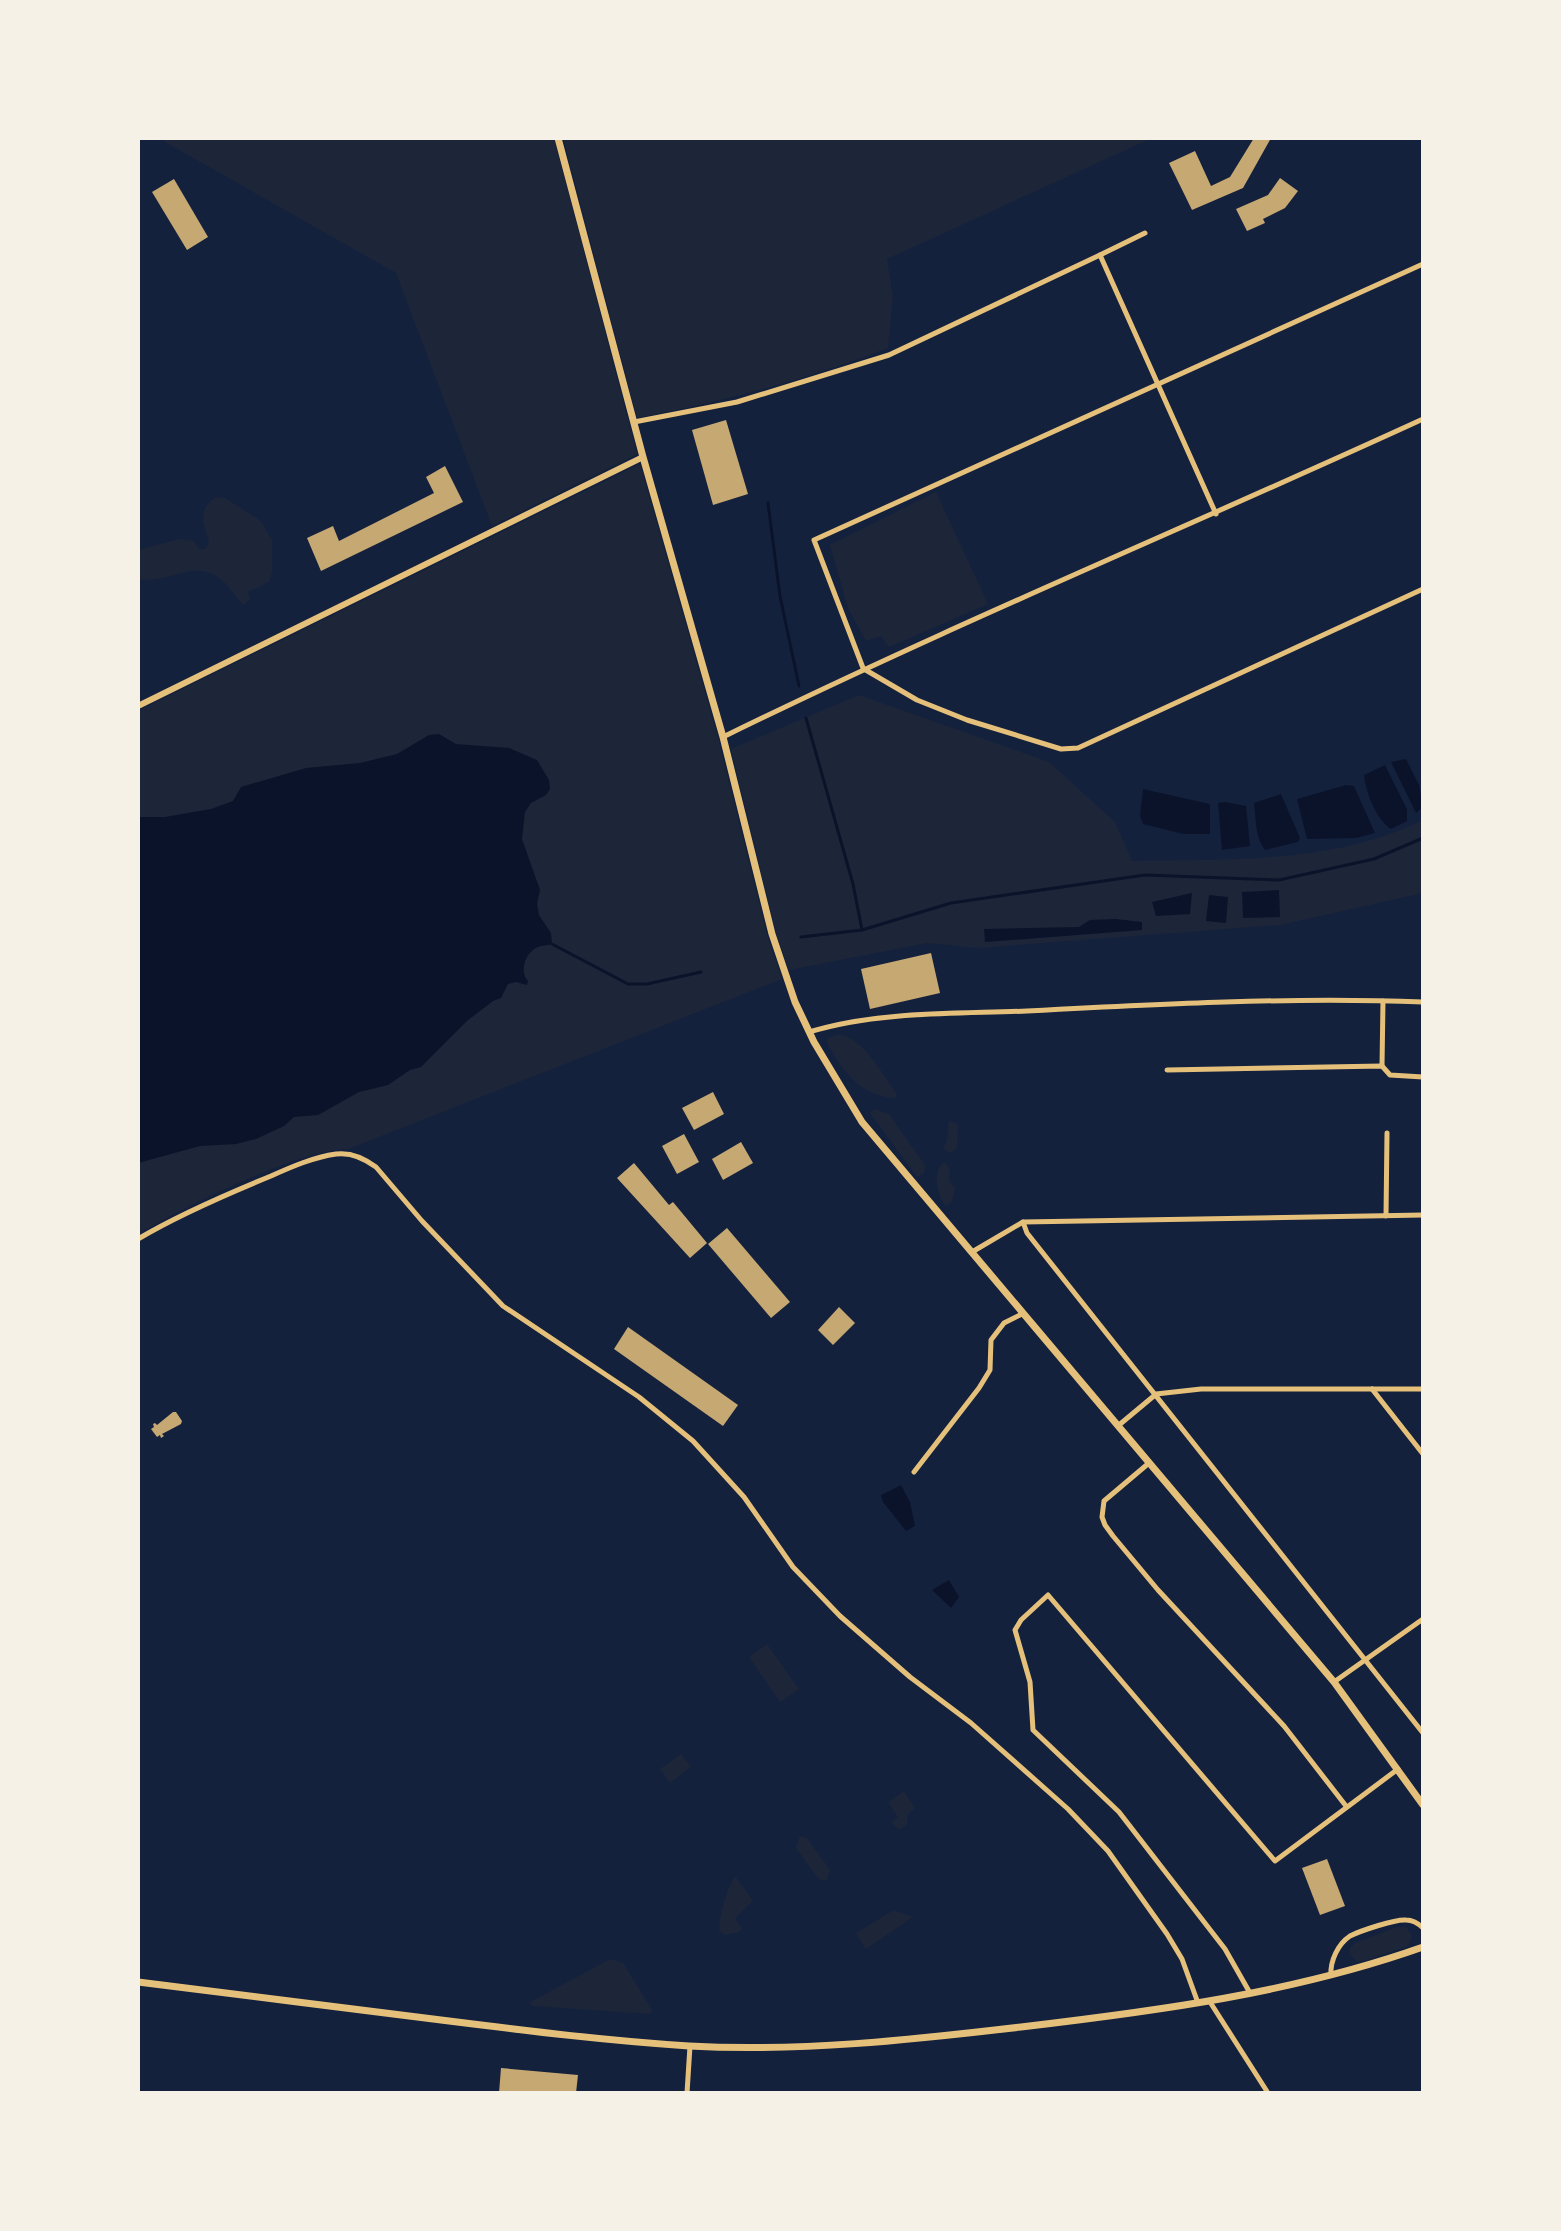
<svg xmlns="http://www.w3.org/2000/svg" width="1561" height="2231" font-family="'PT Sans',sans-serif">
<style>
.green{fill:#1d2539}
.water{fill:#0b132b}
.lines{fill:none;stroke-linecap:round;stroke-linejoin:round}
.stream{stroke:#0b132b;stroke-width:3}
.building{fill:#c6a872}
.minor{stroke:#e5c07b;stroke-width:5}
.tertiary{stroke:#e5c07b;stroke-width:6}
.secondary{stroke:#e5c07b;stroke-width:7}
</style>
<rect width="100%" height="100%" fill="#14213d"/>
<g class="green">
<polygon points="163,138 554,138 637,454 492,526 396,273 165,142"/>
<path d="M563,138h589l-265,121 6,38 -5,51c-82,32 -165,53 -251,70z"/>
<path d="M640,464l78,274 49,197 15,44 -434,170c-48,0 -167,59 -210,85v-523z"/>
<polygon points="936,492 988,604 889,647 881,636 866,641 848,608 830,545"/>
<path d="M216,497l9,1 36,23 11,19v33l-3,9 -21,10 2,7 -7,6c-7,-8 -13,-17 -20,-24 -26,-25 -56,4 -85,-2v-29l41,-11 15,2 5,8h6l4,-7c-5,-20 -13,-31 7,-45z"/>
<path d="M859,695l190,67 66,60 17,39c98,-2 202,3 291,-41v73l-143,32 -302,23 -51,-5 -138,27 -13,-37 -45,-184z"/>
<path d="M836,1035c26,-1 46,39 60,58v5c-35,-1 -53,-27 -69,-55l1,-5z"/>
<polygon points="875,1109 889,1114 925,1165 924,1173 917,1177 870,1113"/>
<polygon points="949,1121 958,1124 957,1147 951,1153 943,1149 947,1141"/>
<path d="M944,1162l6,6 -1,13 6,7 -3,13 -6,5c-10,-12 -14,-34 -2,-44z"/>
<polygon points="767,1644 799,1689 780,1702 749,1657"/>
<polygon points="681,1754 691,1767 670,1783 660,1769"/>
<polygon points="904,1791 915,1808 907,1815 907,1824 900,1829 894,1826 892,1822 898,1817 888,1802"/>
<polygon points="800,1836 807,1838 830,1870 827,1879 823,1881 817,1877 796,1848"/>
<path d="M735,1876l18,25 -18,17 7,10 -3,4 -15,3 -5,-5c1,-18 7,-39 16,-54z"/>
<polygon points="894,1910 913,1917 866,1949 856,1933"/>
<polygon points="1397,1927 1406,1927 1412,1936 1408,1946 1363,1961 1357,1961 1350,1955 1350,1948 1355,1943"/>
<polygon points="610,1959 623,1963 652,2010 650,2014 533,2006 529,2003"/>
</g>
<g class="water">
<path d="M439,734l17,10 53,4 28,12 12,20 1,9 -4,6 -15,8 -6,9 -3,27 18,51 -3,14 2,11 12,18 1,11c-5,2 -9,1 -14,3 -13,5 -19,25 -10,34l-1,4 -11,-3 -8,2 -7,14 -8,3 -26,20 -46,46 -11,3 -22,15 -29,7 -41,23 -24,2 -10,9 -28,13 -20,5 -36,2 -62,17v-346h27l46,-8 22,-8 8,-14 65,-19 54,-5 37,-9 32,-19z"/>
<polygon points="1406,759 1419,785 1423,807 1416,813 1391,762"/>
<path d="M1385,765l22,44v12l-16,8c-14,-8 -26,-38 -27,-54z"/>
<polygon points="1346,785 1354,786 1375,833 1356,838 1307,839 1297,799"/>
<polygon points="1143,789 1210,804 1210,834 1183,834 1143,824 1140,816"/>
<path d="M1281,794l19,44 -2,4 -33,8c-10,-13 -9,-31 -11,-47z"/>
<polygon points="1225,802 1246,806 1250,846 1222,850 1218,803"/>
<polygon points="1279,890 1280,917 1243,918 1242,892"/>
<polygon points="1192,893 1190,914 1156,916 1152,902"/>
<polygon points="1209,895 1228,897 1226,923 1206,921"/>
<polygon points="1116,919 1142,922 1142,930 985,942 984,929 1079,927 1090,920"/>
<polygon points="901,1485 910,1502 915,1526 906,1531 883,1502 881,1495"/>
<polygon points="949,1580 959,1597 951,1608 932,1590"/>
</g>
<g class="lines">
<g class="stream">
<polyline points="768,503 780,596 799,686"/>
<polyline points="806,718 853,884 862,930"/>
<polyline points="801,937 862,930 951,903 1145,875 1279,880 1374,859 1423,838"/>
<polyline points="552,944 628,984 647,984 701,972"/>
</g>
</g>
<g class="building">
<polygon points="1254,138 1271,138 1243,188 1192,210 1169,163 1195,151 1211,186 1230,177"/>
<polygon points="1280,178 1298,191 1285,208 1263,219 1265,223 1247,231 1236,209 1268,195"/>
<polygon points="174,179 208,237 187,250 152,192"/>
<polygon points="726,420 748,494 713,505 692,430"/>
<polygon points="445,466 463,502 321,571 307,538 333,526 339,541 434,493 426,477"/>
<polygon points="931,953 940,993 870,1009 861,969"/>
<polygon points="713,1092 724,1114 694,1130 682,1108"/>
<polygon points="684,1134 699,1162 677,1174 662,1146"/>
<polygon points="741,1142 753,1163 723,1180 712,1159"/>
<polygon points="634,1163 669,1205 673,1202 707,1243 690,1258 617,1178"/>
<polygon points="727,1228 790,1302 771,1318 708,1244"/>
<polygon points="839,1307 855,1323 833,1345 818,1330"/>
<polygon points="628,1327 738,1405 723,1426 614,1349"/>
<polygon points="173,1412 176,1412 182,1421 181,1424 162,1434 164,1436 161,1438 160,1435 157,1437 151,1429 154,1427 153,1424 155,1423 157,1425"/>
<polygon points="1327,1859 1345,1906 1320,1915 1302,1868"/>
<polygon points="501,2068 578,2075 576,2093 499,2093"/>
</g>
<g class="lines">
<g class="minor">
<polyline points="1145,233 1100,255 1216,514"/>
<polyline points="634,422 737,402 889,355 1100,255"/>
<polyline points="863,668 814,540 1423,264"/>
<polyline points="864,669 917,700 967,720 1061,749 1078,748 1423,589"/>
<path d="M723,737c230,-113 467,-211 700,-318"/>
<path d="M809,1032c69,-21 147,-18 218,-21 132,-7 264,-14 396,-9"/>
<polyline points="1382,1066 1383,1001"/>
<polyline points="1167,1070 1382,1066 1390,1075 1423,1077"/>
<polyline points="1386,1216 1387,1133"/>
<polyline points="1023,1222 1027,1233 1423,1733"/>
<path d="M138,1239c42,-25 89,-45 133,-63 20,-9 43,-19 65,-22 15,-2 28,4 40,13l46,54 81,85 136,91 54,44 51,56 49,70 47,49 70,61 61,46 97,86 40,42 59,83 15,25 16,44"/>
<polyline points="972,1252 1023,1222 1423,1215"/>
<polyline points="1372,1389 1423,1454"/>
<polyline points="1156,1394 1201,1389 1423,1389"/>
<polyline points="1119,1425 1155,1395"/>
<polyline points="1149,1463 1104,1501 1102,1517 1105,1525 1113,1536 1158,1590 1284,1726 1346,1806"/>
<polyline points="914,1472 979,1388 990,1370 991,1340 1004,1323 1022,1314"/>
<polyline points="1334,1682 1423,1619"/>
<path d="M1331,1975c-1,-14 7,-31 19,-39 10,-5 45,-17 56,-16 7,0 12,3 17,8"/>
<polyline points="1250,1993 1225,1949 1119,1812 1033,1730 1030,1682 1015,1630 1021,1620 1048,1595 1275,1861 1398,1769"/>
<polyline points="1210,2002 1268,2093"/>
<polyline points="687,2093 690,2046"/>
</g>
<polyline class="tertiary" points="138,706 643,457"/>
<g class="secondary">
<polyline points="558,138 643,457 723,737 772,934 795,1002 814,1042 862,1122 1334,1682 1423,1805"/>
<path d="M138,1982c104,13 207,26 311,39 80,10 160,20 240,25 111,6 222,-6 332,-19 136,-16 272,-34 402,-80"/>
</g>
</g>
<rect width="1561" height="2231" fill="none" stroke="#f6f1e7" stroke-width="280"/>
</svg>
